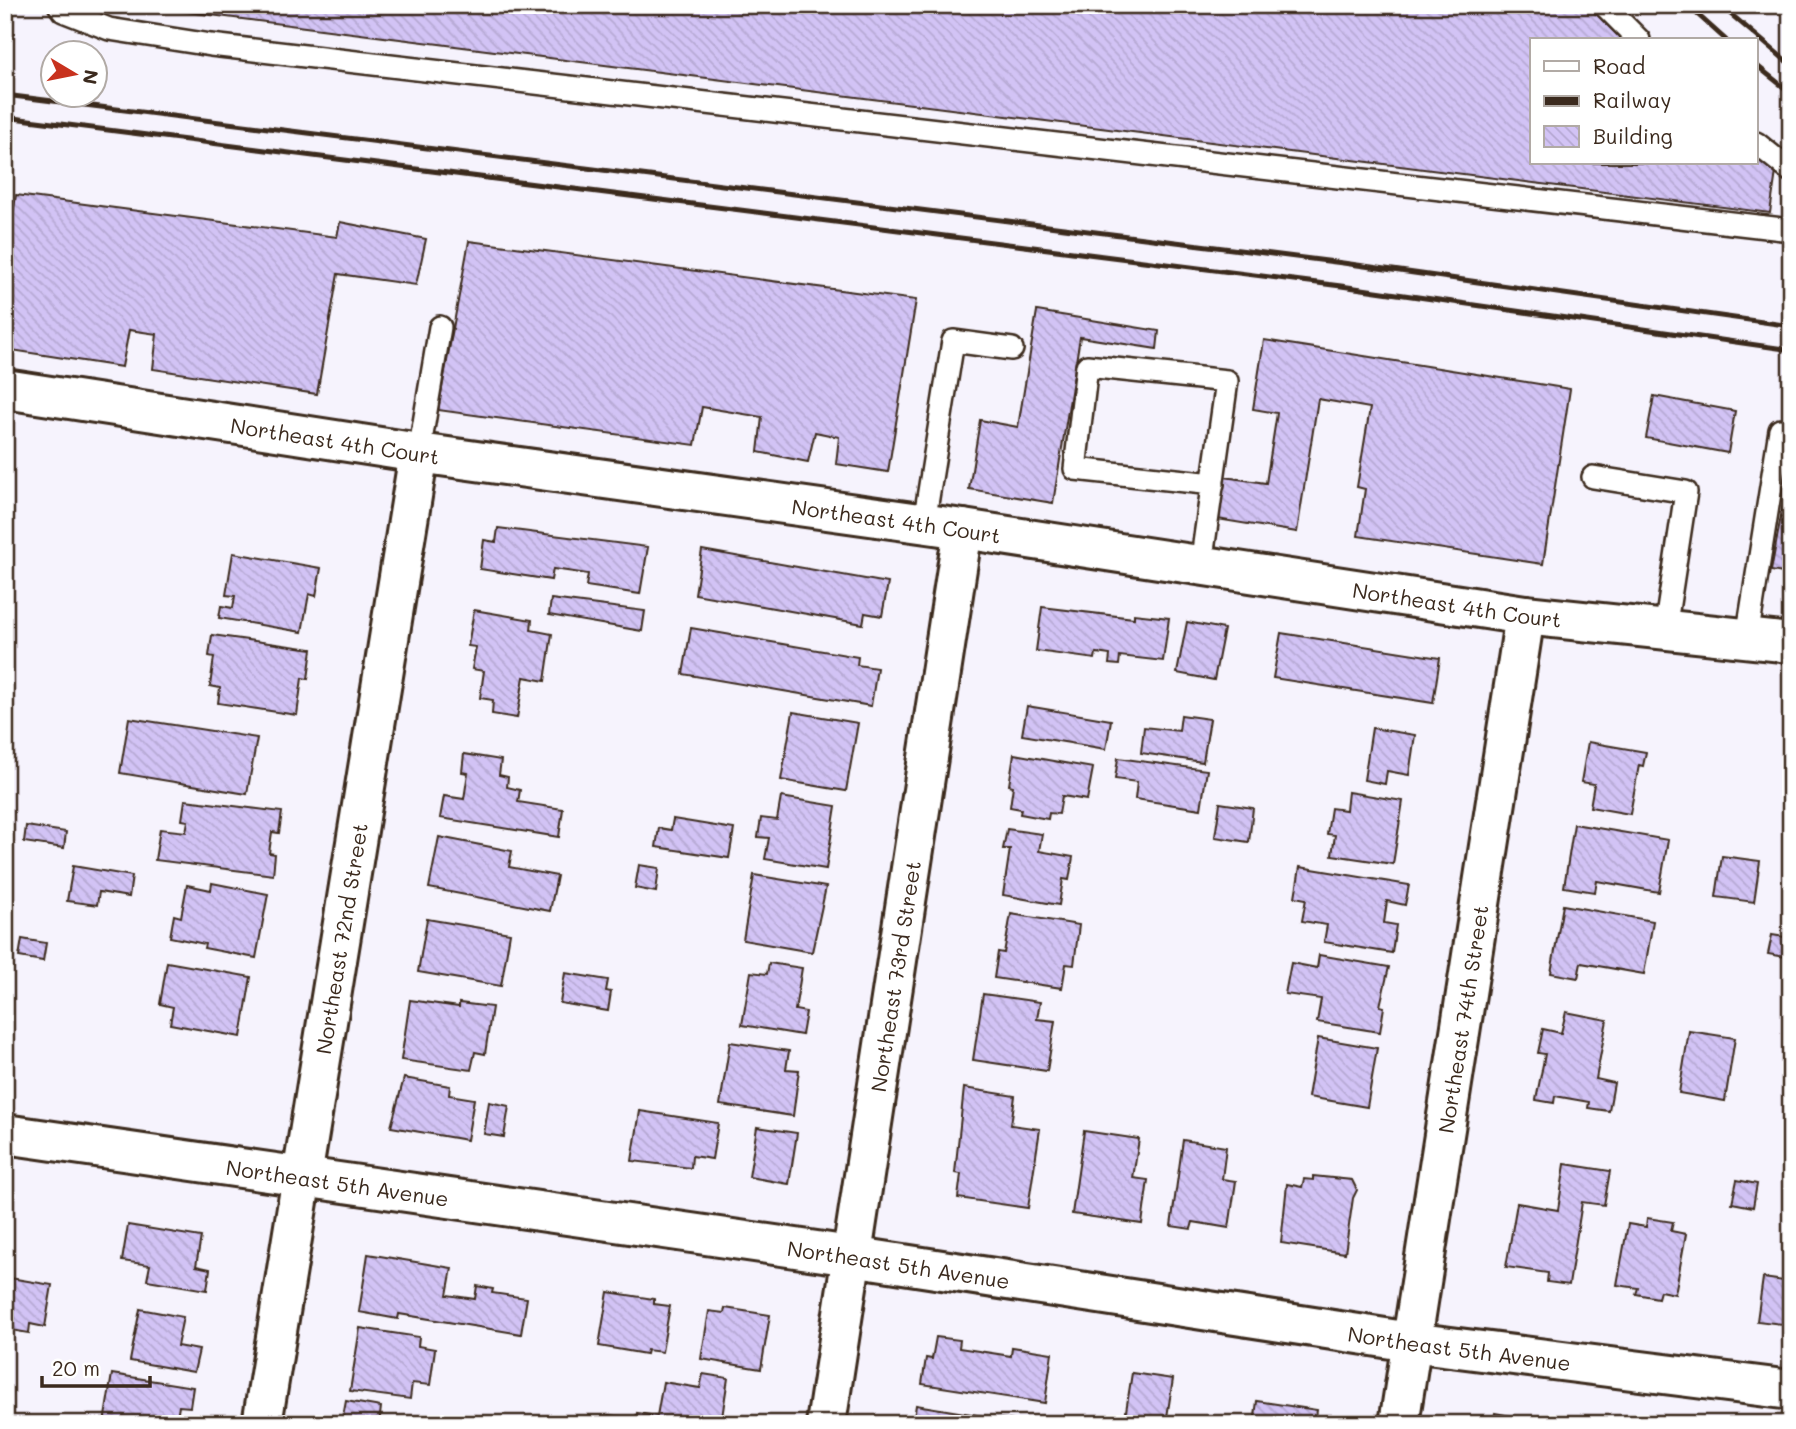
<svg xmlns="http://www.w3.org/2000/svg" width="1796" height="1429" font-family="Mali,sans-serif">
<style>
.building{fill:url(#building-back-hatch);stroke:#3b2a1e;stroke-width:2}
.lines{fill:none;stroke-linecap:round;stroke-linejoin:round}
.lane-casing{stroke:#3b2a1e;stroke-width:26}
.street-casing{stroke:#3b2a1e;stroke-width:44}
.secondary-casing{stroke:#3b2a1e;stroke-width:44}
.lane{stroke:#fff;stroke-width:21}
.street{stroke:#fff;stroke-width:38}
.secondary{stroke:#fff;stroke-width:38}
.rail{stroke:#3b2a1e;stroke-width:5}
.labels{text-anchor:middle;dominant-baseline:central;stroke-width:6;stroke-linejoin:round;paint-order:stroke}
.street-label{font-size:21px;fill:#3b2a1e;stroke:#fff}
</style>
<defs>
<pattern id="building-back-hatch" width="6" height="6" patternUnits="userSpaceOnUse" patternTransform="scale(1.75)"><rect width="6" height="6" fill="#d2c3f5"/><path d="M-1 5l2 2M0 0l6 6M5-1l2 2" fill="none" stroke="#b5a8d2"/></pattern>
</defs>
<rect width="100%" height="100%" fill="#f6f3fd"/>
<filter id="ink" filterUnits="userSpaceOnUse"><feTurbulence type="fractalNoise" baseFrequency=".0143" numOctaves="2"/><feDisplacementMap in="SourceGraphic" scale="14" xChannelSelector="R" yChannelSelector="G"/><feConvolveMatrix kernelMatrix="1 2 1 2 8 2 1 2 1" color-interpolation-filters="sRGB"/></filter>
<g filter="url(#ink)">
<g class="building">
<polygon points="156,5 1588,5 1622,40 1532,40 1532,163 1756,163 1756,157 1776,172 1770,213 156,8"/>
<polygon points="16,195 337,237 340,222 426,239 416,285 338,274 317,394 153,369 157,334 129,330 122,367 5,349 5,264"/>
<polygon points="469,241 916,300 888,472 836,464 839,437 815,432 808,462 758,452 762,417 702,407 695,445 438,410"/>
<polygon points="1037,311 1159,331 1157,349 1080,337 1053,503 969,489 980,420 1018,427"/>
<polygon points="1264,340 1570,389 1543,564 1358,536 1365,489 1357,487 1370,408 1318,399 1297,532 1217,519 1224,477 1266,483 1277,413 1253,409"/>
<polygon points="1654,396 1735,411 1728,453 1646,438"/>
<polygon points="1791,461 1791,597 1785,596 1789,574 1771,571"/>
<polygon points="498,528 648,547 640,594 586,586 588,574 553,569 551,580 480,569 484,540 496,542"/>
<polygon points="702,550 888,583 882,616 865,613 863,624 695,594"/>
<polygon points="233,553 321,568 316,596 309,594 302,632 219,618 221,606 233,608 235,596 226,595"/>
<polygon points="551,599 645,611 642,631 549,615"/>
<polygon points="1042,607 1134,618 1134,614 1169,618 1163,661 1120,656 1119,665 1109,664 1110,655 1096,653 1095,659 1036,651"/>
<polygon points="474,610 532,620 531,630 552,634 545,681 524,677 517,718 492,714 493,700 480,698 484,671 472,669 476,647 468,646"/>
<polygon points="1187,622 1224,629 1214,680 1177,673"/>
<polygon points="691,628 858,657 857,665 877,668 871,706 683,674"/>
<polygon points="1281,633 1440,658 1433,703 1273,678"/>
<polygon points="212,635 312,649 308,679 302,678 297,715 218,703 220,688 210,686 214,657 209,656"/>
<polygon points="1027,706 1111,720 1106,749 1022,735"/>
<polygon points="793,712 858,723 846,791 781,780"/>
<polygon points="1181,715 1210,719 1203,762 1141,753 1144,727 1179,731"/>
<polygon points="129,718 257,738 247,794 120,773"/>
<polygon points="1372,728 1415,735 1409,775 1387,771 1385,784 1364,780"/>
<polygon points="1588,742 1646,752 1643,766 1639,765 1630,814 1590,807 1594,784 1581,782"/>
<polygon points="464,754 501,760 499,775 508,777 507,787 520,790 518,802 563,809 559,837 440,818 444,796 464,799 468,773 462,772"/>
<polygon points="1014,754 1093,768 1087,800 1062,796 1059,814 1049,813 1048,819 1020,814 1021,809 1010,807 1013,786 1009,785"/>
<polygon points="1118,758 1207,770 1201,809 1135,799 1137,782 1115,779"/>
<polygon points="1348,792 1403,801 1393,864 1332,855 1335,835 1327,834 1331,808 1346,810"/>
<polygon points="781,797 836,806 826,869 765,859 769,838 758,837 761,818 777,820"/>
<polygon points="185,800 282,812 279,833 272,832 269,853 275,854 273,875 155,860 160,829 186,832 188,821 182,820"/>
<polygon points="1220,803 1253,808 1249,842 1215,837"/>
<polygon points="673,819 734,829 729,858 656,847 659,828 671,830"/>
<polygon points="1574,824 1668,840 1659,892 1597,881 1595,892 1564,887"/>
<polygon points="26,826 66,832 64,848 24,842"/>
<polygon points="1007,829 1042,834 1039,851 1073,857 1069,880 1063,879 1059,905 1003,895 1010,849 1003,849"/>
<polygon points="439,837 512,851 509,867 557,876 550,911 429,888"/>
<polygon points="1722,856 1760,861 1754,902 1716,897"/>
<polygon points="639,865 659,868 656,892 635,888"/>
<polygon points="73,866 132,876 129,897 99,892 97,905 67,901"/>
<polygon points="1300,867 1409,885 1405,905 1387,901 1384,923 1396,925 1392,953 1324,942 1327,925 1302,921 1306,899 1295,897"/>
<polygon points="754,875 826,887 812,952 743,940"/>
<polygon points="212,883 268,894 256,958 204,948 205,944 170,937 174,915 181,917 187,885 211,890"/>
<polygon points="1563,905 1653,921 1644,974 1581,963 1578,978 1551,973"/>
<polygon points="1011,914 1079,925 1074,965 1066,964 1062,988 994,978 998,952 1004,953"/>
<polygon points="427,919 510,933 501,986 418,972"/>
<polygon points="1772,935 1791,938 1791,958 1768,954"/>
<polygon points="22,939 46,943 43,961 19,957"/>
<polygon points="1319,955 1389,967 1380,1006 1384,1007 1380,1032 1317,1022 1321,999 1285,994 1291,963 1317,968"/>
<polygon points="167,962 251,977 241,1037 170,1024 173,1007 160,1004"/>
<polygon points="769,963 802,968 795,1010 806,1012 802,1035 742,1025 751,972 767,974"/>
<polygon points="565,973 608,980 606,991 611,992 608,1011 560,1003"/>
<polygon points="983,994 1040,1002 1037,1019 1055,1021 1047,1071 973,1060"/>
<polygon points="410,1000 459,1007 459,1003 492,1007 485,1054 475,1052 471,1070 401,1060"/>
<polygon points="1566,1012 1607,1020 1596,1079 1614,1083 1609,1111 1588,1108 1589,1102 1555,1096 1554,1103 1536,1100 1545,1054 1538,1053 1543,1029 1561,1033"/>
<polygon points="1689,1031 1735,1038 1725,1101 1679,1093"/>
<polygon points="1318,1038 1377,1048 1367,1107 1308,1097"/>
<polygon points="730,1042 789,1051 786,1069 799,1070 793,1116 720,1105"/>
<polygon points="404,1078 450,1086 449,1095 474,1099 467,1140 391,1127"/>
<polygon points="964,1088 1015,1096 1011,1125 1040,1129 1028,1208 958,1198 961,1174 955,1173"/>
<polygon points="489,1102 509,1106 504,1137 484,1134"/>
<polygon points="640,1111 718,1123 712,1159 692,1156 691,1168 632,1161"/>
<polygon points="757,1127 797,1133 789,1184 749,1177"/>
<polygon points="1084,1131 1139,1139 1133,1178 1148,1180 1142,1224 1072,1214"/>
<polygon points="1183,1140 1226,1147 1222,1179 1236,1181 1229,1228 1193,1222 1191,1229 1171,1226"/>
<polygon points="1565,1164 1610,1171 1604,1205 1582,1202 1569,1285 1547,1282 1548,1273 1506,1267 1517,1203 1558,1210"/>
<polygon points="1313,1176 1352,1180 1357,1190 1353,1198 1345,1253 1281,1243 1287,1184 1302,1187 1304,1179 1313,1180"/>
<polygon points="1737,1180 1757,1184 1753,1207 1732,1203"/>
<polygon points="1647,1218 1673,1222 1671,1231 1686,1234 1675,1294 1660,1291 1658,1298 1636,1294 1638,1288 1617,1285 1628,1224 1646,1227"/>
<polygon points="128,1225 201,1237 196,1266 210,1269 207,1290 147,1280 150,1265 122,1261"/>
<polygon points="368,1254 452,1268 447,1295 475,1299 477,1286 493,1289 492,1293 527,1298 521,1334 399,1314 398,1319 359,1312"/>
<polygon points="10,1278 52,1285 45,1327 30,1324 29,1333 5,1329"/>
<polygon points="1763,1278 1791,1282 1791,1325 1757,1321"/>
<polygon points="608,1292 654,1299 654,1304 670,1306 662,1352 647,1350 646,1354 599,1346"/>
<polygon points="725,1308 770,1315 761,1369 701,1359 709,1311 724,1313"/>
<polygon points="140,1309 183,1317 177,1346 199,1350 194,1372 130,1361"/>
<polygon points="360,1328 419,1337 418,1346 435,1349 430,1385 412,1383 410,1399 350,1391"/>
<polygon points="936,1337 960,1340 959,1348 1011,1356 1012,1347 1052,1353 1045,1403 922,1384 926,1358 932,1359"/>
<polygon points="1132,1373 1173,1379 1167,1417 1176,1418 1175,1424 1124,1424"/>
<polygon points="112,1374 193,1387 190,1407 179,1406 176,1424 104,1423"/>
<polygon points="703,1374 728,1378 721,1424 607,1424 608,1415 636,1419 637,1413 657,1416 663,1382 700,1388"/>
<polygon points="346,1401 381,1407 379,1424 342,1422"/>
<polygon points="1257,1401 1317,1410 1315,1424 1254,1424"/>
<polygon points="916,1405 1014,1421 1013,1424 913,1424"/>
<polygon points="1495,1413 1544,1422 1544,1424 1493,1424"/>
</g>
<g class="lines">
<g class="lane-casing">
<g id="lane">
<polyline points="59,5 63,11 109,29 211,45 1791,230"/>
<polyline points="1604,5 1639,40"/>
<polyline points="1756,143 1791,171"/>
<polyline points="419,453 440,327"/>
<polyline points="1593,477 1686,492 1665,630"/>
<polyline points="924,523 953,341 1012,349"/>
<polyline points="1201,565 1227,381 1087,366 1075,469 1213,484"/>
<polyline points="1747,638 1780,430"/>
</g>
</g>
<g class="street-casing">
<g id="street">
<path id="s1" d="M5,1134l846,122 560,86 380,48"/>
<path id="s2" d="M262,1424l157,-971"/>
<path id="s3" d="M826,1424l137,-895"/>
<path id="s4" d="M1399,1424l126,-809"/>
</g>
</g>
<g class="secondary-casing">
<g id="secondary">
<path id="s5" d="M5,389l414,64 544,76 562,86 266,28"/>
</g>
</g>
<use href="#lane" class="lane"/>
<use href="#street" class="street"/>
<use href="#secondary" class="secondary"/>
<g class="rail">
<polyline points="1687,5 1726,40"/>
<polyline points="1720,5 1791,65"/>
<polyline points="1756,65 1791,93"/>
<polyline points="5,95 1343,263 1791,326"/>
<polyline points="5,117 1341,286 1791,350"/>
</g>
</g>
</g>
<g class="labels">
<g class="street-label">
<text stroke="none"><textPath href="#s5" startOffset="334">Northeast 4th Court</textPath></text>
<text stroke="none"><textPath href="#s5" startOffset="901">Northeast 4th Court</textPath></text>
<text stroke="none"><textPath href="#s5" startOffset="1468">Northeast 4th Court</textPath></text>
<text stroke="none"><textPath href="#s2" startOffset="492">Northeast 72nd Street</textPath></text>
<text stroke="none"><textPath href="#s3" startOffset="453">Northeast 73rd Street</textPath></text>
<text stroke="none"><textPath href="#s4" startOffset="410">Northeast 74th Street</textPath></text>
<text stroke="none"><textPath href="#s1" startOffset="336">Northeast 5th Avenue</textPath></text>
<text stroke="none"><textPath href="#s1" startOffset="903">Northeast 5th Avenue</textPath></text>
<text stroke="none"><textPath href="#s1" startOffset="1470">Northeast 5th Avenue</textPath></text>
</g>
</g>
<rect width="1796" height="1429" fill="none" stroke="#fff" stroke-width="28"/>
<rect x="14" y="14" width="1768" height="1401" fill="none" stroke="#3b2a1e" stroke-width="2.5" filter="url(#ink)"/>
<rect x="1530" y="38" width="228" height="126" fill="#ffffff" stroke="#b1aaa5" stroke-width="2"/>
<rect x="1544" y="61" width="35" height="10" fill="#ffffff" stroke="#b1aaa5" stroke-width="2"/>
<text x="1593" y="74" font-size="21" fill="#3b2a1e">Road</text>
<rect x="1544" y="96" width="35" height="10" fill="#3b2a1e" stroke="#b1aaa5" stroke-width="2"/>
<text x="1593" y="108" font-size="21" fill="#3b2a1e">Railway</text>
<rect x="1544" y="126" width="35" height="21" fill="url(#building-back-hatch)" stroke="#b1aaa5" stroke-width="2"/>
<text x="1593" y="144" font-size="21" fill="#3b2a1e">Building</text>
<g transform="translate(74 74) rotate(100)"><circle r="33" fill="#ffffff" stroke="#b1aaa5" stroke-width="2"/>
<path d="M0-5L12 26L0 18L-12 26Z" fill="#c8321e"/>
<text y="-10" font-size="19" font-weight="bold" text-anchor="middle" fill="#3b2a1e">N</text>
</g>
<path d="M42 1376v10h108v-10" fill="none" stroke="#3b2a1e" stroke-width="3.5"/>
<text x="52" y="1376" font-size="21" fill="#3b2a1e" stroke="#ffffff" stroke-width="5" paint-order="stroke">20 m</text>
</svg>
